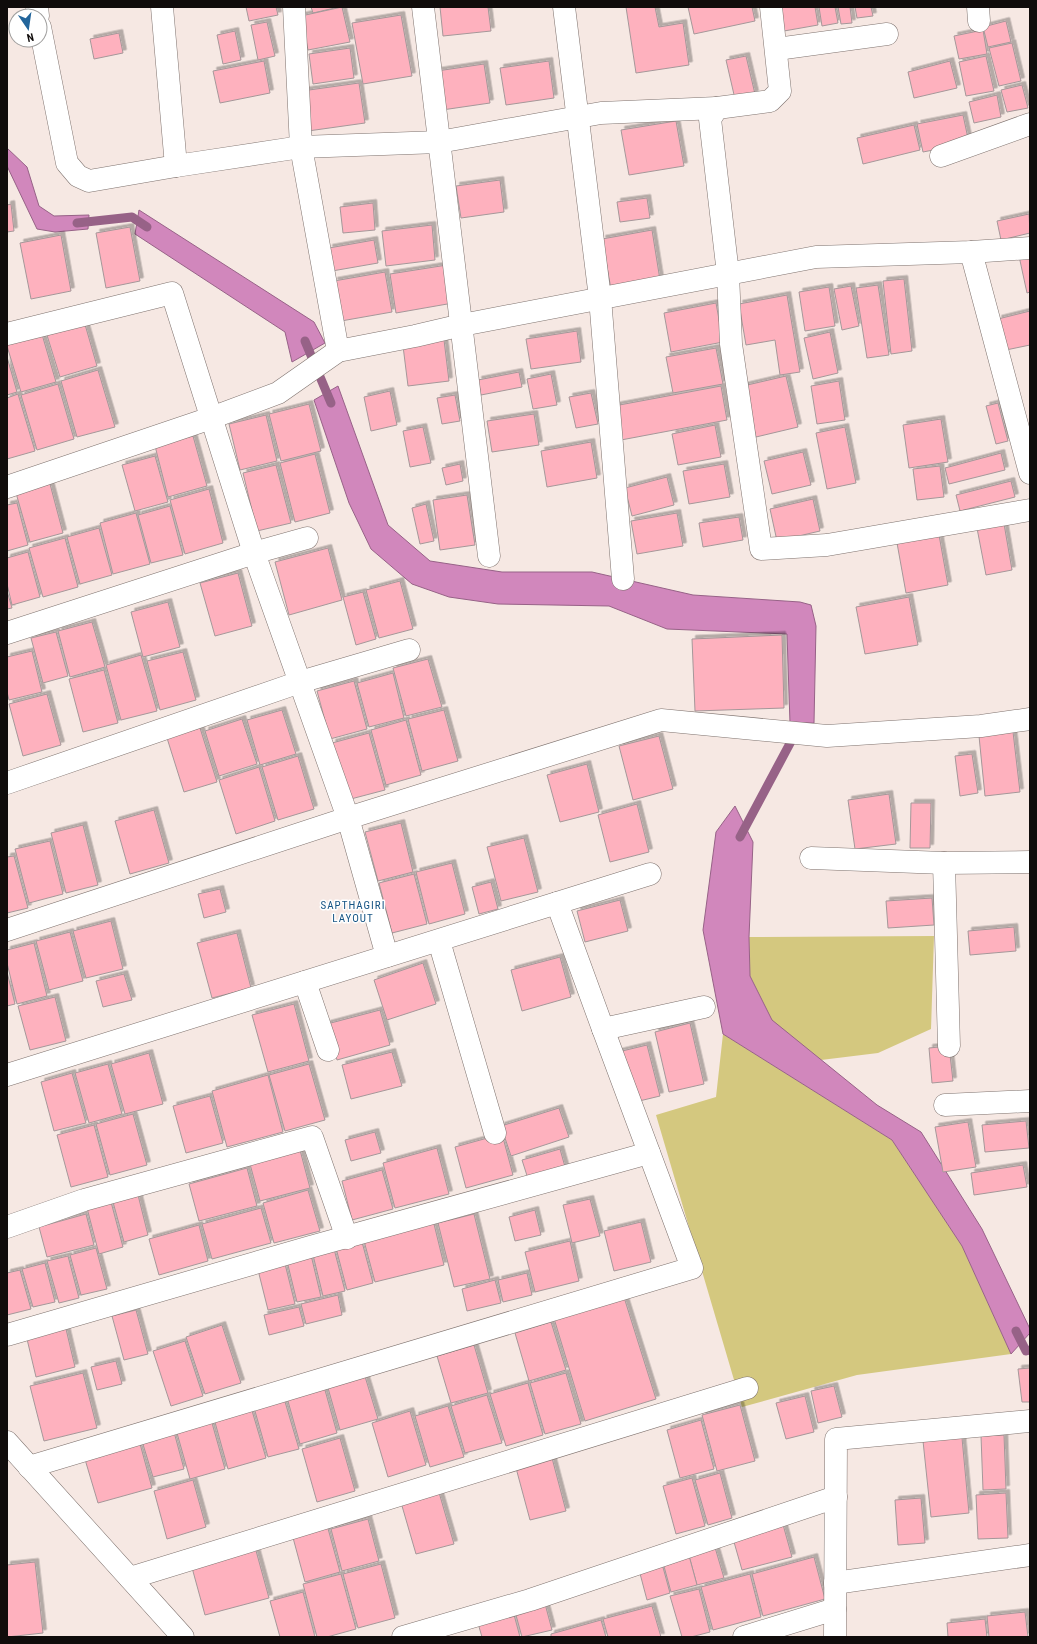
<svg xmlns="http://www.w3.org/2000/svg" width="1037" height="1644" font-family="'Roboto Condensed',sans-serif">
<style>
.green{fill:#d4c87f}
.water{fill:#d187bc;stroke:#976287}
.lines{fill:none;stroke-linecap:round;stroke-linejoin:round}
.stream{stroke:#976287;stroke-width:9}
.building{fill:#feb1be;stroke:#a59799;filter:url(#shadow)}
.minor-casing{stroke:#7f736f;stroke-width:23}
.minor{stroke:#fff;stroke-width:22}
.labels{text-anchor:middle;dominant-baseline:central;stroke-width:3;stroke-linejoin:round;paint-order:stroke}
.neighbourhood-label{font-size:11px;letter-spacing:1px;fill:#165484;stroke:#fff}
</style>
<defs>
<filter id="shadow"><feDropShadow dx="3.5" dy="-3.5" stdDeviation="0" flood-color="#0004"/></filter>
</defs>
<rect width="100%" height="100%" fill="#f6e8e3"/>
<g class="green">
<polygon points="934,936 931,1029 878,1053 821,1060 772,1021 750,976 749,937"/>
<polygon points="723,1034 892,1140 962,1246 1011,1354 857,1375 742,1407 656,1115 716,1097"/>
</g>
<g class="water">
<polygon points="7,148 27,167 39,206 54,216 89,215 88,229 55,232 37,229 7,166"/>
<polygon points="139,210 314,322 325,343 292,362 285,332 135,234"/>
<polygon points="338,386 388,525 430,561 502,572 592,572 693,595 800,602 811,605 816,626 814,723 790,723 787,634 667,629 609,606 498,604 449,597 412,584 371,549 349,503 314,400"/>
<polygon points="735,806 753,842 749,937 750,976 772,1020 877,1105 921,1132 982,1229 1030,1329 1030,1333 1011,1354 962,1246 892,1140 723,1034 703,930 716,832"/>
</g>
<g class="lines">
<g class="stream">
<polyline points="77,223 132,217 147,227"/>
<polyline points="305,341 331,403"/>
<polyline points="740,837 795,734"/>
<polyline points="1016,1331 1026,1351 1030,1350"/>
</g>
</g>
<g class="building">
<polygon points="246,7 276,7 278,15 249,21"/>
<polygon points="311,7 339,7 313,13"/>
<polygon points="342,7 350,42 308,50 301,16"/>
<polygon points="440,7 488,7 491,31 443,36"/>
<polygon points="626,7 655,7 659,27 683,23 689,65 636,73"/>
<polygon points="688,7 752,7 755,21 694,34"/>
<polygon points="780,7 815,7 818,25 784,31"/>
<polygon points="819,7 835,7 838,23 822,26"/>
<polygon points="838,7 850,7 852,23 841,24"/>
<polygon points="855,7 871,7 873,16 857,18"/>
<polygon points="401,15 412,76 363,84 352,23"/>
<polygon points="1006,21 1011,42 988,47 983,27"/>
<polygon points="267,22 275,56 258,60 251,25"/>
<polygon points="983,30 987,54 959,59 954,36"/>
<polygon points="235,31 241,60 223,64 217,35"/>
<polygon points="119,33 123,53 94,59 90,39"/>
<polygon points="1012,43 1021,81 999,86 989,48"/>
<polygon points="350,48 354,78 313,84 309,54"/>
<polygon points="746,56 755,94 735,99 726,60"/>
<polygon points="986,56 994,91 966,96 959,62"/>
<polygon points="264,61 270,93 220,103 213,71"/>
<polygon points="549,61 554,98 506,105 500,68"/>
<polygon points="950,61 957,88 914,98 908,72"/>
<polygon points="484,64 490,103 442,110 437,71"/>
<polygon points="359,83 365,123 308,131 302,91"/>
<polygon points="1022,85 1028,108 1007,112 1001,90"/>
<polygon points="997,95 1001,117 974,123 969,102"/>
<polygon points="963,115 969,143 923,152 917,124"/>
<polygon points="676,121 684,166 629,175 621,130"/>
<polygon points="914,125 920,150 863,164 857,138"/>
<polygon points="500,180 504,212 461,218 456,186"/>
<polygon points="647,198 650,218 620,222 617,202"/>
<polygon points="373,203 375,230 343,233 340,207"/>
<polygon points="11,204 14,231 7,232 7,205"/>
<polygon points="1029,214 1030,233 1001,240 997,221"/>
<polygon points="432,225 435,260 386,266 382,231"/>
<polygon points="130,227 140,281 106,288 96,233"/>
<polygon points="652,230 660,280 611,289 602,239"/>
<polygon points="61,235 71,291 31,299 20,243"/>
<polygon points="374,240 378,263 332,271 329,248"/>
<polygon points="1030,254 1030,292 1027,293 1019,256"/>
<polygon points="447,265 453,303 396,313 390,274"/>
<polygon points="385,272 392,312 341,321 334,281"/>
<polygon points="904,279 912,351 891,354 883,281"/>
<polygon points="878,285 889,355 867,358 856,288"/>
<polygon points="851,286 859,326 842,330 834,289"/>
<polygon points="829,287 835,326 805,331 799,292"/>
<polygon points="787,295 800,372 780,375 775,340 746,345 739,304"/>
<polygon points="716,303 723,342 671,352 664,313"/>
<polygon points="1030,311 1030,345 1006,350 998,319"/>
<polygon points="84,321 97,366 60,377 46,332"/>
<polygon points="41,331 56,382 21,392 7,346 7,340"/>
<polygon points="577,331 581,362 531,369 526,339"/>
<polygon points="830,332 838,373 813,379 804,338"/>
<polygon points="444,340 449,381 408,386 403,346"/>
<polygon points="716,348 723,384 673,393 666,357"/>
<polygon points="7,357 17,392 7,395"/>
<polygon points="98,370 115,427 77,437 61,381"/>
<polygon points="519,372 522,387 481,395 478,380"/>
<polygon points="551,374 557,405 533,409 527,379"/>
<polygon points="786,376 798,427 756,437 743,386"/>
<polygon points="839,381 845,420 817,424 811,386"/>
<polygon points="58,384 74,439 37,450 21,395"/>
<polygon points="721,386 727,420 621,440 614,406"/>
<polygon points="390,391 397,425 371,431 364,397"/>
<polygon points="591,393 598,424 576,428 569,397"/>
<polygon points="18,394 35,451 7,459 7,398"/>
<polygon points="455,395 460,421 442,424 437,398"/>
<polygon points="998,403 1008,441 996,444 986,406"/>
<polygon points="309,404 321,451 281,461 269,414"/>
<polygon points="534,414 539,445 492,452 487,421"/>
<polygon points="266,415 277,461 240,470 229,424"/>
<polygon points="941,419 948,462 909,468 903,425"/>
<polygon points="715,425 721,457 678,465 672,434"/>
<polygon points="423,427 431,463 410,467 403,431"/>
<polygon points="845,427 856,483 827,489 816,433"/>
<polygon points="193,436 207,486 168,497 155,446"/>
<polygon points="591,442 597,478 547,487 541,451"/>
<polygon points="803,452 811,485 772,494 764,461"/>
<polygon points="1001,453 1005,470 949,484 945,468"/>
<polygon points="315,454 330,513 295,522 280,463"/>
<polygon points="155,456 168,502 135,511 122,465"/>
<polygon points="460,464 463,481 446,485 442,468"/>
<polygon points="724,464 730,497 689,504 683,471"/>
<polygon points="276,465 291,523 257,531 243,473"/>
<polygon points="940,466 944,497 917,500 913,469"/>
<polygon points="667,477 674,505 632,516 625,488"/>
<polygon points="1011,481 1015,497 960,511 956,495"/>
<polygon points="50,484 63,533 30,542 16,493"/>
<polygon points="209,489 223,543 185,554 170,500"/>
<polygon points="467,495 475,545 440,550 433,500"/>
<polygon points="813,499 820,531 777,541 770,509"/>
<polygon points="17,503 28,545 7,551 7,505"/>
<polygon points="426,504 434,541 420,544 412,508"/>
<polygon points="170,506 183,555 151,563 138,515"/>
<polygon points="136,513 150,564 113,574 100,523"/>
<polygon points="677,513 683,546 637,554 631,521"/>
<polygon points="739,517 743,540 703,547 699,523"/>
<polygon points="1003,518 1012,570 986,575 976,523"/>
<polygon points="99,528 112,575 80,584 67,537"/>
<polygon points="939,535 948,585 906,593 897,543"/>
<polygon points="65,538 78,587 43,597 29,548"/>
<polygon points="328,548 342,600 289,615 275,562"/>
<polygon points="28,552 40,597 12,605 7,584 7,558"/>
<polygon points="238,573 252,626 215,636 200,583"/>
<polygon points="400,581 413,629 379,638 366,590"/>
<polygon points="7,591 12,608 7,609"/>
<polygon points="363,592 376,639 356,645 343,597"/>
<polygon points="909,597 918,645 865,654 856,607"/>
<polygon points="168,602 180,647 143,657 131,612"/>
<polygon points="92,622 105,667 70,677 58,631"/>
<polygon points="56,632 68,676 43,683 31,638"/>
<polygon points="782,635 784,708 695,711 692,639"/>
<polygon points="32,651 42,692 9,700 7,692 7,657"/>
<polygon points="183,652 196,700 160,710 147,661"/>
<polygon points="141,655 157,711 121,720 106,665"/>
<polygon points="428,659 442,707 406,716 393,668"/>
<polygon points="104,670 118,723 83,732 69,679"/>
<polygon points="393,673 404,718 369,727 357,683"/>
<polygon points="354,681 367,729 330,739 317,691"/>
<polygon points="47,694 61,745 23,756 9,704"/>
<polygon points="282,710 296,754 260,765 247,720"/>
<polygon points="444,710 458,761 422,771 408,719"/>
<polygon points="242,719 257,764 219,776 205,731"/>
<polygon points="406,720 421,775 386,785 371,730"/>
<polygon points="200,728 217,782 184,792 167,738"/>
<polygon points="1013,732 1020,792 985,796 979,736"/>
<polygon points="369,733 385,790 347,800 332,743"/>
<polygon points="659,736 673,789 633,800 619,746"/>
<polygon points="972,754 978,793 960,796 955,756"/>
<polygon points="298,756 314,809 278,820 262,767"/>
<polygon points="587,764 599,812 560,822 547,775"/>
<polygon points="259,767 275,821 236,834 219,780"/>
<polygon points="889,794 896,844 855,849 848,800"/>
<polygon points="911,803 931,803 930,848 910,848"/>
<polygon points="637,804 649,852 610,862 598,815"/>
<polygon points="154,810 169,863 130,874 115,821"/>
<polygon points="401,823 413,872 378,881 365,832"/>
<polygon points="83,825 98,885 66,893 51,833"/>
<polygon points="524,838 538,892 501,901 487,847"/>
<polygon points="50,841 63,894 29,903 15,849"/>
<polygon points="14,856 28,908 7,913 7,857"/>
<polygon points="452,863 465,914 429,924 416,872"/>
<polygon points="414,874 427,924 392,933 379,883"/>
<polygon points="491,882 498,909 479,914 472,887"/>
<polygon points="220,889 226,912 204,918 198,894"/>
<polygon points="932,898 934,925 888,928 886,901"/>
<polygon points="620,900 628,931 585,942 577,911"/>
<polygon points="111,921 123,969 86,978 73,931"/>
<polygon points="1014,927 1016,951 970,955 968,931"/>
<polygon points="70,932 83,981 49,990 36,941"/>
<polygon points="237,933 251,988 212,998 197,943"/>
<polygon points="34,943 47,996 17,1004 7,963 7,950"/>
<polygon points="560,957 571,997 522,1011 511,970"/>
<polygon points="423,963 436,1004 387,1020 374,980"/>
<polygon points="7,972 15,1004 7,1006"/>
<polygon points="124,974 132,1000 103,1007 96,981"/>
<polygon points="55,997 66,1041 30,1050 18,1006"/>
<polygon points="294,1004 309,1061 268,1072 252,1015"/>
<polygon points="380,1010 390,1045 337,1060 327,1024"/>
<polygon points="690,1023 704,1084 669,1092 655,1032"/>
<polygon points="647,1045 660,1096 631,1103 618,1052"/>
<polygon points="949,1046 953,1081 932,1083 929,1048"/>
<polygon points="392,1052 402,1086 351,1099 342,1065"/>
<polygon points="149,1053 163,1104 125,1114 111,1064"/>
<polygon points="108,1064 122,1114 89,1123 75,1073"/>
<polygon points="309,1064 325,1120 285,1131 269,1075"/>
<polygon points="72,1073 86,1123 54,1131 41,1082"/>
<polygon points="268,1075 283,1132 227,1147 212,1091"/>
<polygon points="210,1096 223,1143 186,1153 173,1106"/>
<polygon points="559,1108 569,1137 511,1156 501,1126"/>
<polygon points="133,1114 147,1165 110,1175 96,1124"/>
<polygon points="1026,1121 1029,1148 985,1152 982,1125"/>
<polygon points="968,1122 976,1167 943,1172 935,1127"/>
<polygon points="94,1125 108,1177 71,1187 57,1135"/>
<polygon points="375,1132 381,1153 351,1161 345,1140"/>
<polygon points="502,1134 513,1175 466,1188 455,1147"/>
<polygon points="437,1148 449,1194 395,1208 383,1163"/>
<polygon points="560,1149 567,1174 530,1185 522,1160"/>
<polygon points="300,1150 310,1188 260,1201 250,1164"/>
<polygon points="1023,1165 1027,1187 974,1195 971,1173"/>
<polygon points="247,1168 257,1206 199,1221 189,1184"/>
<polygon points="382,1170 393,1209 352,1220 342,1181"/>
<polygon points="308,1190 320,1231 274,1243 263,1203"/>
<polygon points="138,1195 148,1235 124,1242 113,1202"/>
<polygon points="590,1199 600,1236 572,1243 563,1205"/>
<polygon points="111,1202 123,1247 99,1254 87,1208"/>
<polygon points="261,1208 271,1243 212,1259 202,1224"/>
<polygon points="535,1210 541,1235 515,1241 509,1217"/>
<polygon points="86,1214 94,1245 47,1257 39,1227"/>
<polygon points="474,1214 490,1279 454,1287 438,1223"/>
<polygon points="433,1220 444,1265 375,1282 363,1237"/>
<polygon points="641,1222 651,1262 614,1271 604,1231"/>
<polygon points="199,1225 208,1261 159,1275 149,1239"/>
<polygon points="570,1241 579,1281 535,1292 525,1252"/>
<polygon points="362,1242 373,1283 347,1290 336,1248"/>
<polygon points="96,1248 107,1289 81,1295 70,1255"/>
<polygon points="334,1249 345,1291 323,1296 313,1255"/>
<polygon points="311,1255 321,1297 297,1302 287,1261"/>
<polygon points="68,1256 79,1298 59,1303 47,1261"/>
<polygon points="45,1263 55,1302 33,1307 22,1269"/>
<polygon points="285,1264 295,1304 268,1310 258,1270"/>
<polygon points="20,1270 31,1309 7,1315 7,1273"/>
<polygon points="527,1273 532,1295 503,1302 498,1280"/>
<polygon points="495,1280 501,1303 467,1311 462,1289"/>
<polygon points="623,1294 656,1399 585,1421 553,1315"/>
<polygon points="338,1295 342,1315 306,1324 301,1304"/>
<polygon points="299,1307 304,1326 269,1335 264,1315"/>
<polygon points="136,1310 148,1354 124,1360 112,1316"/>
<polygon points="551,1322 566,1370 529,1381 515,1333"/>
<polygon points="222,1325 241,1383 205,1394 186,1337"/>
<polygon points="66,1329 75,1367 36,1377 27,1339"/>
<polygon points="185,1341 203,1396 171,1406 153,1351"/>
<polygon points="474,1345 488,1393 451,1403 437,1356"/>
<polygon points="116,1361 122,1384 97,1390 91,1367"/>
<polygon points="1030,1368 1030,1402 1022,1402 1018,1369"/>
<polygon points="363,1370 378,1419 340,1430 326,1381"/>
<polygon points="83,1373 97,1428 44,1441 30,1386"/>
<polygon points="566,1373 581,1424 545,1434 530,1383"/>
<polygon points="323,1383 337,1433 300,1444 286,1394"/>
<polygon points="528,1383 543,1435 506,1446 490,1394"/>
<polygon points="834,1386 842,1417 818,1423 811,1391"/>
<polygon points="283,1395 299,1449 268,1457 253,1404"/>
<polygon points="487,1395 502,1443 465,1453 451,1406"/>
<polygon points="805,1396 814,1432 786,1439 776,1403"/>
<polygon points="250,1404 266,1458 228,1469 213,1415"/>
<polygon points="740,1405 755,1461 717,1471 702,1415"/>
<polygon points="448,1406 464,1457 430,1467 415,1416"/>
<polygon points="410,1411 426,1465 388,1477 372,1423"/>
<polygon points="210,1416 225,1469 190,1479 175,1426"/>
<polygon points="701,1420 714,1469 680,1478 667,1430"/>
<polygon points="174,1432 184,1469 153,1477 142,1441"/>
<polygon points="1004,1435 1006,1489 983,1490 981,1436"/>
<polygon points="340,1438 355,1491 317,1502 302,1449"/>
<polygon points="962,1438 969,1513 931,1517 923,1441"/>
<polygon points="139,1440 152,1488 98,1503 84,1456"/>
<polygon points="552,1458 566,1511 530,1520 516,1468"/>
<polygon points="720,1473 732,1518 708,1525 695,1480"/>
<polygon points="692,1478 705,1526 676,1534 663,1486"/>
<polygon points="193,1480 206,1527 167,1539 154,1491"/>
<polygon points="438,1489 454,1544 416,1554 400,1499"/>
<polygon points="1006,1493 1008,1538 978,1539 976,1495"/>
<polygon points="921,1498 925,1543 898,1545 895,1500"/>
<polygon points="368,1519 379,1561 342,1571 331,1529"/>
<polygon points="782,1521 792,1557 742,1570 732,1535"/>
<polygon points="327,1525 340,1572 305,1582 292,1534"/>
<polygon points="714,1544 724,1578 697,1585 688,1552"/>
<polygon points="255,1547 269,1598 205,1615 191,1564"/>
<polygon points="688,1552 697,1585 671,1592 662,1559"/>
<polygon points="814,1557 825,1599 763,1616 752,1574"/>
<polygon points="661,1560 670,1593 647,1600 638,1566"/>
<polygon points="35,1562 43,1633 7,1637 7,1565"/>
<polygon points="381,1564 395,1618 358,1628 343,1574"/>
<polygon points="341,1574 356,1629 327,1637 317,1637 303,1584"/>
<polygon points="750,1574 761,1617 713,1630 701,1587"/>
<polygon points="699,1589 710,1632 691,1637 682,1637 670,1596"/>
<polygon points="303,1592 315,1637 280,1637 270,1601"/>
<polygon points="544,1600 552,1630 522,1637 514,1608"/>
<polygon points="652,1606 661,1637 608,1637 603,1619"/>
<polygon points="513,1611 520,1637 482,1637 477,1620"/>
<polygon points="1025,1612 1028,1637 989,1637 987,1616"/>
<polygon points="985,1619 987,1637 948,1637 947,1623"/>
<polygon points="601,1620 606,1637 551,1637 551,1634"/>
</g>
<g class="lines">
<g class="minor-casing">
<g id="minor">
<polyline points="37,7 38,16"/>
<polyline points="162,7 176,166 301,147 439,142 601,113 717,108"/>
<polyline points="294,7 301,147 338,351"/>
<polyline points="423,7 489,556"/>
<polyline points="564,7 600,298 623,579"/>
<polyline points="771,7 780,91 770,101 717,108 710,119 728,274 731,344 761,549 827,545 1030,510"/>
<polyline points="978,7 979,21"/>
<polyline points="40,27 67,163 78,176 89,181 176,166"/>
<polyline points="777,49 887,34"/>
<polyline points="941,156 1030,124"/>
<polyline points="971,252 1030,473"/>
<polyline points="7,334 172,293 254,553 348,818 387,956"/>
<polyline points="7,487 211,418 278,393 338,351 415,336 462,325 816,257 971,252 1030,248"/>
<polyline points="7,633 254,553 307,538"/>
<polyline points="7,783 300,682 409,650"/>
<polyline points="811,858 944,863 1030,862"/>
<polyline points="944,863 949,1046"/>
<polyline points="7,930 348,818 661,720 827,736 981,726 1030,719"/>
<polyline points="439,941 495,1133"/>
<polyline points="305,982 328,1050"/>
<polyline points="603,1029 704,1007"/>
<polyline points="7,1075 557,903"/>
<polyline points="945,1105 1030,1101"/>
<polyline points="7,1227 84,1200 312,1137 347,1238"/>
<polyline points="7,1335 310,1247 649,1153"/>
<polyline points="7,1442 183,1637"/>
<polyline points="29,1467 692,1268 603,1029 557,903 650,874"/>
<polyline points="130,1578 747,1388"/>
<polyline points="835,1583 1030,1555"/>
<polyline points="403,1637 530,1600 836,1497"/>
<polyline points="744,1637 835,1609"/>
<polyline points="835,1637 836,1439 1030,1421"/>
</g>
</g>
<use href="#minor" class="minor"/>
</g>
<g class="labels">
<g class="neighbourhood-label">
<text x="353" y="905">SAPTHAGIRI<tspan x="353" dy="13">LAYOUT</tspan></text>
</g>
</g>
<rect width="1037" height="1644" fill="none" stroke="#100c0b" stroke-width="16"/>
<g transform="translate(28 28) rotate(167)"><circle r="19" fill="#ffffff" stroke="#9f9e9d"/>
<path d="M0-3L7 15L0 10L-7 15Z" fill="#22659b"/>
<text y="-6" font-size="11" font-weight="bold" text-anchor="middle" fill="#100c0b">N</text>
</g>
</svg>
